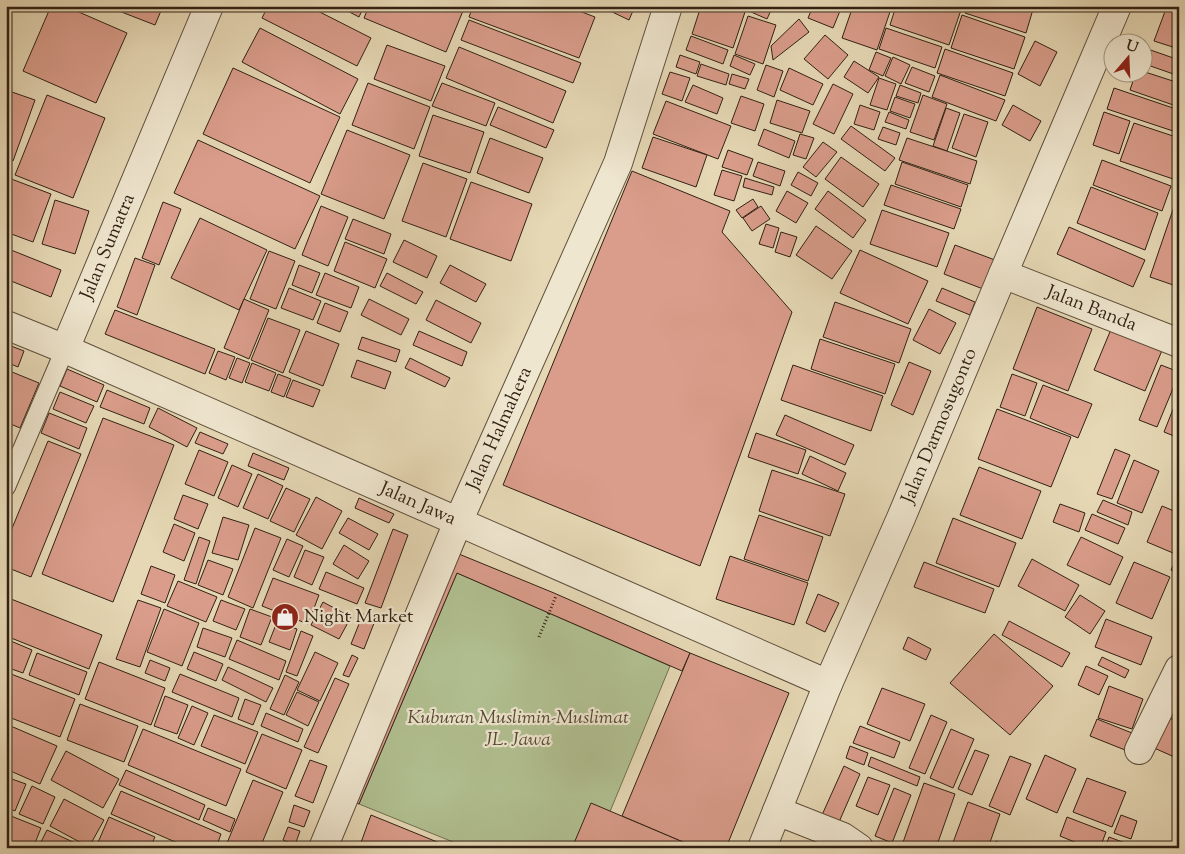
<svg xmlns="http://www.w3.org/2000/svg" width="1185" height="854" font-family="'Sorts Mill Goudy',serif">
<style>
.green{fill:#b1c091;stroke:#717052}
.building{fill:#da9d8b;stroke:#312114}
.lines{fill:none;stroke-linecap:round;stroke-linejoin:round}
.lane-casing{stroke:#5e4f3c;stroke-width:20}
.street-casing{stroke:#5e4f3c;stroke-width:30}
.path{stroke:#312114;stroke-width:3;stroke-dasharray:1 2.5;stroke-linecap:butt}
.lane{stroke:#efe6cf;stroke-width:18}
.street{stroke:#efe6cf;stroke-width:28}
.labels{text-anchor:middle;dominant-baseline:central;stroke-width:4.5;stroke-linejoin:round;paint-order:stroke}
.street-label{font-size:19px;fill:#312114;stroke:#efe6cf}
.poi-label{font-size:19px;fill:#312114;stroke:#efe6cf;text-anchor:start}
.park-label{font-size:19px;font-style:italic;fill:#514933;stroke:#efe6cf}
</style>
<rect width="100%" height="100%" fill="#e6d8b5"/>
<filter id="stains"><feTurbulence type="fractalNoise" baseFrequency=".004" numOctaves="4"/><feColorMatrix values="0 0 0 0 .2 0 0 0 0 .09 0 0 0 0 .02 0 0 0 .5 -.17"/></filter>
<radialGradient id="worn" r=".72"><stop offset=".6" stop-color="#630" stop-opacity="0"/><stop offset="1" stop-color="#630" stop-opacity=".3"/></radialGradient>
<polygon class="green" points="457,573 670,666 595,848 468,848 359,804"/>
<g class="building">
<polygon points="51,6 65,6 127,33 96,103 23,71"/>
<polygon points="106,6 163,6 155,25"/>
<polygon points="268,6 308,6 371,38 357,66 262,18"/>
<polygon points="338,6 364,6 359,17"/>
<polygon points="369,6 465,6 446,52 364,18"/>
<polygon points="473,6 566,6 595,17 579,58 469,17"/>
<polygon points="580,6 595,6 593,11"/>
<polygon points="608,6 635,6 629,20 606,9"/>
<polygon points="701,6 730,6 745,12 733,48 692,34"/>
<polygon points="743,6 773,6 767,19 742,8"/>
<polygon points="813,6 842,6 833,28 808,18"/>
<polygon points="853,6 892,6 877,50 842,38"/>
<polygon points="896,6 949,6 961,10 949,45 890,25"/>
<polygon points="967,6 1034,6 1026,33 965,13"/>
<polygon points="1167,6 1179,6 1179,49 1154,41"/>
<polygon points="962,15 1025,37 1014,69 951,48"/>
<polygon points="748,16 776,25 763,64 735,54"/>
<polygon points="799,19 809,32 773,60 771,46"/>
<polygon points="469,20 581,63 573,83 461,40"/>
<polygon points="260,28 358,79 340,114 242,62"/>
<polygon points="886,28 942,47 935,68 879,49"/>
<polygon points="825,35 848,55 828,79 804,59"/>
<polygon points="691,36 728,50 723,64 686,50"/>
<polygon points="1035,41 1057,52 1040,86 1018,74"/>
<polygon points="387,45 445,66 431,101 374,79"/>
<polygon points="459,47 566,91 553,123 446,78"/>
<polygon points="1142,47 1179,60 1179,76 1142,63"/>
<polygon points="945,49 1013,73 1005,96 937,73"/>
<polygon points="876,52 891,58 883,76 869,70"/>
<polygon points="680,55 700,62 696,74 676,67"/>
<polygon points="734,55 755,64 750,75 730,66"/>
<polygon points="893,57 910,65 901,84 885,76"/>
<polygon points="854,61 879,77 868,93 844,77"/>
<polygon points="701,64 729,74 726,85 697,76"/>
<polygon points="766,65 783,71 774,97 757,90"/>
<polygon points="912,67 935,76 929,92 905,83"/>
<polygon points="233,68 340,117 310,183 203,134"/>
<polygon points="789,68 823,84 813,105 780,90"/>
<polygon points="1142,71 1179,83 1179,107 1130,90 1136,72 1142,72"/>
<polygon points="670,72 690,78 682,101 662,94"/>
<polygon points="732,74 749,79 745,89 729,84"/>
<polygon points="940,75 1005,100 996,121 932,97"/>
<polygon points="879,78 896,84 887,110 870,105"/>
<polygon points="368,83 430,107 414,149 352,125"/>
<polygon points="442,83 495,103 486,126 432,106"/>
<polygon points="833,84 853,94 834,134 813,124"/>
<polygon points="693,85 723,98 717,114 685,102"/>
<polygon points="900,85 921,93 918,103 896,96"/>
<polygon points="1114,88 1179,110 1179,133 1107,109"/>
<polygon points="6,90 35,100 13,161 6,159"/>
<polygon points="47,95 105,118 73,198 15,175"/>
<polygon points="923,95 947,104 934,140 910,132"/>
<polygon points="741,96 764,104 755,131 731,123"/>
<polygon points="895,97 915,104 910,118 890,111"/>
<polygon points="777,100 810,111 802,133 770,123"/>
<polygon points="666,101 731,126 718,159 653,134"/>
<polygon points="860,105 880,112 874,130 854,124"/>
<polygon points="1013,105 1041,121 1030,141 1002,125"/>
<polygon points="498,107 554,130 546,148 490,125"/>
<polygon points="946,108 960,113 947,151 933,146"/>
<polygon points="889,112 909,120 906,129 885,122"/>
<polygon points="1104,112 1130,121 1119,154 1093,145"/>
<polygon points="964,114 988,122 976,157 952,148"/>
<polygon points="433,115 484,132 470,173 419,156"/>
<polygon points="1134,123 1179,138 1179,181 1120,161"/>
<polygon points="851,126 895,158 885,171 841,139"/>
<polygon points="883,127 900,133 896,145 878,139"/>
<polygon points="764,129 795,141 789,158 758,145"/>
<polygon points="347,130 410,155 384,219 321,194"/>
<polygon points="800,134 814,138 806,159 793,155"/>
<polygon points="653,137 707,155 696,187 642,168"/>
<polygon points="490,138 543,158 529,193 477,173"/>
<polygon points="907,138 977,161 970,184 899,160"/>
<polygon points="198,140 320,196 295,249 174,193"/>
<polygon points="823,142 837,152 816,177 803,167"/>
<polygon points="728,150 753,159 747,175 722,167"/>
<polygon points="841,157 879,184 863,207 825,179"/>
<polygon points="1102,160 1171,186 1162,211 1093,185"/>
<polygon points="758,162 785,171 780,186 753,176"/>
<polygon points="902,162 968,185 961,207 895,184"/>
<polygon points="423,163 467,179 446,237 402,221"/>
<polygon points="722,170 742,176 734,201 714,195"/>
<polygon points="632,171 730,211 722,232 792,312 700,566 503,485"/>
<polygon points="798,172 818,183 811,196 791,185"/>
<polygon points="6,177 51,194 33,242 6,232"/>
<polygon points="745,178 774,187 772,195 743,187"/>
<polygon points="471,182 532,204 511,261 450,239"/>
<polygon points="891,185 961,209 954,229 884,205"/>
<polygon points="1091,187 1158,213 1145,250 1077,223"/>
<polygon points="787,191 808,203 796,223 776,211"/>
<polygon points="828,191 866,220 853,238 815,209"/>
<polygon points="1179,192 1179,287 1150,277"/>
<polygon points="753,199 758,207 742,218 736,210"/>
<polygon points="55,200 89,211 75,254 42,244"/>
<polygon points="163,202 181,209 159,265 142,258"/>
<polygon points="321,206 348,217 328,266 302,255"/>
<polygon points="761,206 770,219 752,231 743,218"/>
<polygon points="882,210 949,233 937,267 870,244"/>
<polygon points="200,218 267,250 239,310 171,278"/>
<polygon points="353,219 391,234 384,254 345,239"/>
<polygon points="766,224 779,228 773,248 759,244"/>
<polygon points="816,226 852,251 832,279 796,255"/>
<polygon points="1069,227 1145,260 1133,287 1057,254"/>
<polygon points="781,232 797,237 790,257 775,252"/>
<polygon points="404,240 437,256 427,278 393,262"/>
<polygon points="345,242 387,259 375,288 334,271"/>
<polygon points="955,245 1003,263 991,292 944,274"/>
<polygon points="6,248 61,270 51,297 6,279"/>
<polygon points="860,250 928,281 908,324 840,293"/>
<polygon points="269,251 295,261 276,309 250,299"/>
<polygon points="135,258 155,265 137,315 117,307"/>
<polygon points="299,265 320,273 312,293 292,285"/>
<polygon points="450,265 486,284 476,302 440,283"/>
<polygon points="325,273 359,287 351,308 316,295"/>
<polygon points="387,273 423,292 416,304 380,286"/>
<polygon points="289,288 321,301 313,320 281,308"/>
<polygon points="942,288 975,302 970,315 936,301"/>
<polygon points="244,299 269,310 249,359 224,348"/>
<polygon points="369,299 409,319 401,335 361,315"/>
<polygon points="436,300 481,323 471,343 426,320"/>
<polygon points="835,302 911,329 899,363 823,337"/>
<polygon points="325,303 348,312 340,332 317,323"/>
<polygon points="1037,307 1092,329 1068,391 1013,369"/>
<polygon points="929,309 956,323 940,354 913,340"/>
<polygon points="115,310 215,349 205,374 105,334"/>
<polygon points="268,318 300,330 283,373 251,360"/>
<polygon points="1112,327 1163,348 1145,391 1094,370"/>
<polygon points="306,331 339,344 323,386 289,372"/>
<polygon points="419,331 467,352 462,366 413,345"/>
<polygon points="362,337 400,350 396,362 358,349"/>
<polygon points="820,339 895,364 885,394 811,369"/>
<polygon points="6,344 24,351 18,367 6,362"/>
<polygon points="218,351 235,357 226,380 209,373"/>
<polygon points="237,358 250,363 242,383 229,378"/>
<polygon points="410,358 450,378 445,387 405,368"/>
<polygon points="357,360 391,372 385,389 351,377"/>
<polygon points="909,362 931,371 913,415 891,405"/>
<polygon points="252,363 276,373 269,391 245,382"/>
<polygon points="793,365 883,396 871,431 781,400"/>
<polygon points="1161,365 1179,372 1179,374 1157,427 1139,420"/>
<polygon points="67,369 104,385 97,402 60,386"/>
<polygon points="12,372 39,383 20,428 6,422 6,387"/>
<polygon points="278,374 291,379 284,397 271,392"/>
<polygon points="1012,374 1037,383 1025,416 1000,407"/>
<polygon points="293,380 320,390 313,407 286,397"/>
<polygon points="1043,385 1092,404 1078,438 1030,418"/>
<polygon points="107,390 150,408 144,424 100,407"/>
<polygon points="60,392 94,406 86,423 53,409"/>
<polygon points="1179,394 1179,438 1164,432"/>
<polygon points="158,408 197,428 187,447 149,427"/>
<polygon points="997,409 1071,437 1051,487 978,459"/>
<polygon points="49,413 87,428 79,449 41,433"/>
<polygon points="785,415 854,445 845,465 776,435"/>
<polygon points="103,418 174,445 113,602 42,574"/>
<polygon points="200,432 228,444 223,454 195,443"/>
<polygon points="756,433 806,450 798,474 748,457"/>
<polygon points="48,441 81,454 31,577 6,567 6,543"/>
<polygon points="1115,449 1130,455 1112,499 1097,494"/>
<polygon points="199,450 228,462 214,496 185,484"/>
<polygon points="253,453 289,468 284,480 248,466"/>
<polygon points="810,456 846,473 838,491 802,474"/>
<polygon points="1134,460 1159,471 1142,513 1117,503"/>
<polygon points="232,465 252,474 238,507 218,498"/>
<polygon points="979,467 1041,491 1022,539 960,515"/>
<polygon points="772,470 845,494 830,536 759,511"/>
<polygon points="258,474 283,486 268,519 243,508"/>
<polygon points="286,488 310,499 294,532 270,521"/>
<polygon points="183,495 208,504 198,529 174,519"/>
<polygon points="316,497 342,511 322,549 296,535"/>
<polygon points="359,498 394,514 389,523 355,508"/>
<polygon points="1103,500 1132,512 1128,525 1097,512"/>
<polygon points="1060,504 1085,513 1079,532 1053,522"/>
<polygon points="1162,506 1179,513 1179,540 1173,553 1147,542"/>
<polygon points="1092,514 1125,528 1118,544 1085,530"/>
<polygon points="759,515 823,537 808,581 744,559"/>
<polygon points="223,517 249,525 238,560 212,553"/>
<polygon points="348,518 378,534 369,550 339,533"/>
<polygon points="953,518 1016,543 999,587 936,563"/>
<polygon points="174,524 195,533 184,561 163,552"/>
<polygon points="255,528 281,538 253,608 228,597"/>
<polygon points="393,529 408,535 381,608 365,603"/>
<polygon points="199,537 210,541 196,584 184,580"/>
<polygon points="1081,537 1123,557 1110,585 1067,565"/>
<polygon points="287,539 303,546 289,577 273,570"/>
<polygon points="344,545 369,561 358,579 333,564"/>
<polygon points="305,550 324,557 312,585 294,577"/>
<polygon points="454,552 554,593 690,653 682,671 457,573 359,804 347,800"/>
<polygon points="1179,553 1179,574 1171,570"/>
<polygon points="730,556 808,583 794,625 716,599"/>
<polygon points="1032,559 1079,585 1065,611 1018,586"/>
<polygon points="208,560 233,569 223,595 198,585"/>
<polygon points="924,562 994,589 985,613 914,587"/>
<polygon points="1134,562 1170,577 1152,619 1116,603"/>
<polygon points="151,566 175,575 165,603 141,594"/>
<polygon points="326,572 364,588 357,604 319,589"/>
<polygon points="273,578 319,595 308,624 262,606"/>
<polygon points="178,581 217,597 206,622 167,606"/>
<polygon points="818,594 839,603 825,632 806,623"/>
<polygon points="1080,595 1105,611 1090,634 1065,617"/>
<polygon points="6,597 102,635 89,669 6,636"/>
<polygon points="138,600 161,608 140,667 116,659"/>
<polygon points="221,600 245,609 236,630 213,621"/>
<polygon points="323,602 351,617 339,639 311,625"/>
<polygon points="164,609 199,623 182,666 147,652"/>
<polygon points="250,609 272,617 261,645 240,637"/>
<polygon points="363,614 376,618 364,649 351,644"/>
<polygon points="1106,619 1152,637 1141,665 1095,647"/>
<polygon points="1009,621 1070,653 1062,667 1002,635"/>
<polygon points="277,622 297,629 290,650 269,642"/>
<polygon points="203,628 232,638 225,657 197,647"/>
<polygon points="301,631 313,636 297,676 286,672"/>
<polygon points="994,634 1053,686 1010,735 950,683"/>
<polygon points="908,637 931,649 926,660 903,649"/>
<polygon points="6,639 32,650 23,673 6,667"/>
<polygon points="237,640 286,661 279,680 229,659"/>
<polygon points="194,652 223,664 216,681 187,669"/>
<polygon points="315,652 338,663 320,701 297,690"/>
<polygon points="37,653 87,672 79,695 29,675"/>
<polygon points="690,653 789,693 726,848 697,848 622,816"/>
<polygon points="352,655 358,658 349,677 343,675"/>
<polygon points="1102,657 1129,670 1125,678 1098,665"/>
<polygon points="150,660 170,668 165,681 145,673"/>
<polygon points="99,662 165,688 151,725 85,699"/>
<polygon points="1086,666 1108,676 1099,695 1078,685"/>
<polygon points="228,667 273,688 266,702 222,680"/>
<polygon points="6,672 75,699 60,737 6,716"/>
<polygon points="180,674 239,698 232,717 172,692"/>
<polygon points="285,675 299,682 284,715 270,709"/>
<polygon points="335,678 349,684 318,753 304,747"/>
<polygon points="1109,686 1143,699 1132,729 1098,718"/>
<polygon points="882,688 925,704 910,741 867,724"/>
<polygon points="297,692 319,702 308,726 286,715"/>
<polygon points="165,696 188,705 177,734 154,726"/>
<polygon points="245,699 261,705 253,725 238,719"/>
<polygon points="80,704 138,726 124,762 67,740"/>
<polygon points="192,706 208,713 194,745 178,738"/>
<polygon points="266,713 303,729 298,742 261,726"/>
<polygon points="1159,713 1179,722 1179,759 1145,744"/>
<polygon points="214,715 258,732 245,764 201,746"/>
<polygon points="931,715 947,722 925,774 909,768"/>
<polygon points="1097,719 1132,733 1125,750 1090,736"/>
<polygon points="6,724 57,746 40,784 6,769"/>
<polygon points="860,726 900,742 894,758 853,743"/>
<polygon points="143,729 241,769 226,806 128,765"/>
<polygon points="951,729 974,739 953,788 930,778"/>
<polygon points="262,734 302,750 286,789 246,772"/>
<polygon points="850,746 868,753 864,765 846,758"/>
<polygon points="975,750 989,755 972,795 958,789"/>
<polygon points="66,751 119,779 103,808 51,780"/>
<polygon points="1045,755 1076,769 1057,813 1026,799"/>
<polygon points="1010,756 1031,764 1010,815 989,806"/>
<polygon points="871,757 920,777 917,786 868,766"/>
<polygon points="310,760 327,766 313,803 295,796"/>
<polygon points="844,766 860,774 839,822 822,815"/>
<polygon points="126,770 205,805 199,820 119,785"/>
<polygon points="6,777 26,784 15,811 6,807"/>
<polygon points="868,777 890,785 878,815 856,806"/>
<polygon points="1087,778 1126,792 1112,827 1073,812"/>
<polygon points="253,780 283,792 260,848 225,848"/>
<polygon points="924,783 955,794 936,848 901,848"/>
<polygon points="32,786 55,797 43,824 19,814"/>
<polygon points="894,788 911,795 892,843 875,836"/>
<polygon points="121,791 221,834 216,848 189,848 111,814"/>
<polygon points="64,799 104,820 89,847 50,826"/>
<polygon points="968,802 1000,814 988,848 951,848"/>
<polygon points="591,803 683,842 681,848 572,848"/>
<polygon points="294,805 310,811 304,827 289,822"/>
<polygon points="208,808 235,819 230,832 203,820"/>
<polygon points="6,814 41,828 33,848 6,848"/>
<polygon points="371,815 452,848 359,848"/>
<polygon points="1121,815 1137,821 1131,839 1114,833"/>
<polygon points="109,817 155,837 150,848 99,848 96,847"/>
<polygon points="1067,817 1106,832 1100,848 1089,848 1060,836"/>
<polygon points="288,827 300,831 295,845 283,840"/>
<polygon points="47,830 86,848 38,848"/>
<polygon points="818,835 851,848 812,848"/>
<polygon points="1109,837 1128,844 1126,848 1105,848"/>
<polygon points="996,841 1010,848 993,848"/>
<polygon points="159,843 170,848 156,848"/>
</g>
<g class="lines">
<g class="lane-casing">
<polyline id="lane" points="6,487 65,349"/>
</g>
<g class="street-casing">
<g id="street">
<path id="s1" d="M1003,274l176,69"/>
<path id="s2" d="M6,325l59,24 763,335"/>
<path id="s3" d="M65,349l144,-343"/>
<polyline points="1139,750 1179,669"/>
<polyline points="777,811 843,837 859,848"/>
<path id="s4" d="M323,848l135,-326 160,-359 50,-157"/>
<path id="s5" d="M762,848l66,-164 73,-166 102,-244 114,-268"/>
</g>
</g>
<polyline class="path" points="539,637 556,596"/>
<use href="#lane" class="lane"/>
<use href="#street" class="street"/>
</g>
<defs>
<g id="shop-disc" transform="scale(1.4375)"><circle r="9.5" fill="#8f2418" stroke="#efe6cf"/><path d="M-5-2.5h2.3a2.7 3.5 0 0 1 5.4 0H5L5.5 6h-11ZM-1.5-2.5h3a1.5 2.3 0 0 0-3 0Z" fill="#fff"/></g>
</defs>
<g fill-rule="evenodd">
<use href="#shop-disc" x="285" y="617"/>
</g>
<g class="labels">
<g class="street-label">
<text stroke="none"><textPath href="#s3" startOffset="111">Jalan Sumatra</textPath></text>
<text stroke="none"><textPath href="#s1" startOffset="95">Jalan Banda</textPath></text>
<text stroke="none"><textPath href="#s5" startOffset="458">Jalan Darmosugonto</textPath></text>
<text stroke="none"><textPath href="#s4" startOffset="455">Jalan Halmahera</textPath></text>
<text stroke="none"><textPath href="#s2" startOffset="449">Jalan Jawa</textPath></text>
</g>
<g class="poi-label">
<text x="304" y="617">Night Market</text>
</g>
<g class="park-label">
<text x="518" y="718">Kuburan Muslimin-Muslimat<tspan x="518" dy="22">JL. Jawa</tspan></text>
</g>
</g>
<rect width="1185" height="854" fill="none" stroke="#e6d8b5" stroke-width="25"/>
<rect x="8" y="8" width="1170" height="839" fill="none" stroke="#312114" stroke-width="2.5"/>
<rect x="12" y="12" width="1160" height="829" fill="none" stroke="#312114"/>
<g transform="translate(1128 58) rotate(19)"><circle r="24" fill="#efe6cf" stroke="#a39784"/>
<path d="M0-4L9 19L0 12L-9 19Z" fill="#8f2418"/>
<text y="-8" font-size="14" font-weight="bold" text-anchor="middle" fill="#312114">U</text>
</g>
<rect width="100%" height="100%" filter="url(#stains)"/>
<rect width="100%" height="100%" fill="url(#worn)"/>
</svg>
